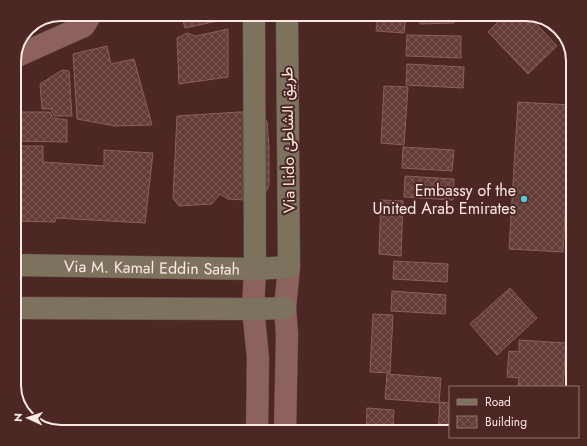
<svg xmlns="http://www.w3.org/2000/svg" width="587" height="446" font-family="Jost,Vazirmatn,sans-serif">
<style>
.building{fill:url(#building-cross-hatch);stroke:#8b5f5a}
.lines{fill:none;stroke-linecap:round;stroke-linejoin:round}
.minor-casing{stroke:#664744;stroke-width:23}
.tertiary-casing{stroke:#664744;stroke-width:23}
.secondary-casing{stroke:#664744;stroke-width:23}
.minor{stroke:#8d625c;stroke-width:22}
.tertiary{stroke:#8d625c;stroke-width:22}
.secondary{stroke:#7c725d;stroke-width:22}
.poi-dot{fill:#53cbdb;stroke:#4c2723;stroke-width:1.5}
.labels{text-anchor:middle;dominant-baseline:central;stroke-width:4;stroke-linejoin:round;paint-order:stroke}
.street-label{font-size:16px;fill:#fce8e5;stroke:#4c2723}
.poi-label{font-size:16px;fill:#fce8e5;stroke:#4c2723;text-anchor:end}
.rim{fill:none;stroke:#fce8e5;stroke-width:2}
</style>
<defs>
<pattern id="building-cross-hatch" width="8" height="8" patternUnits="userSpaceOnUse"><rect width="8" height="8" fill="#653d38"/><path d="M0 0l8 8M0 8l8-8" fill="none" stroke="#7c5955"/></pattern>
</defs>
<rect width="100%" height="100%" fill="#4c2723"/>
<g class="building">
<polygon points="181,14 241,14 241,16 185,28"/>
<polygon points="378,14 406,14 404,33 376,31"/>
<polygon points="420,14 454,14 454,23 420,24"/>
<polygon points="506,14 528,15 557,46 528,74 488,32"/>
<polygon points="56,16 58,20 29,28 30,26"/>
<polygon points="228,29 228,77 179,84 177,38 187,33 196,36"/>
<polygon points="407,35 461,36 461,58 406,56"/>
<polygon points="107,46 111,64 134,59 152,125 115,126 77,119 73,54"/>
<polygon points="407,64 464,67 463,88 406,85"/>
<polygon points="62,70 69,71 72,116 54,116 51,109 42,109 40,84"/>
<polygon points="384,86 408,87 404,145 381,143"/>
<polygon points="518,102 571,105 563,252 509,249"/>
<polygon points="14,112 50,112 53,118 67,120 67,142 14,141"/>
<polygon points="239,112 260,112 267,122 269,146 269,186 261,201 228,199 220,194 212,204 179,206 173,198 177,116"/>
<polygon points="14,146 43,146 43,162 104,166 104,150 153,153 145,223 56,218 55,222 14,221"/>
<polygon points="403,147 454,150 452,171 402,168"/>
<polygon points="573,175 573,232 569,231"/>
<polygon points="405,176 454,179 453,200 404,197"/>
<polygon points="381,200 403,201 401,256 379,254"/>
<polygon points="394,261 448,264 447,282 393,279"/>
<polygon points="510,288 537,318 497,355 470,324"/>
<polygon points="392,291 446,295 445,314 391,311"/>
<polygon points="373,314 393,315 390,373 370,372"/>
<polygon points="572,327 573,327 573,384 570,384"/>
<polygon points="519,340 566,343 563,387 518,387 519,378 507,377 509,351 519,352"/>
<polygon points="387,374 441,378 439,403 385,399"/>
<polygon points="440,402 450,403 450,432 438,432"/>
<polygon points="367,408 394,410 393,432 366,432"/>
<polygon points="156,427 156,432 67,432 67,429"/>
</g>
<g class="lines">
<g class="minor-casing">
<polyline id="minor" points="15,57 84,26 91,14"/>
</g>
<g class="tertiary-casing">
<g id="tertiary">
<polyline points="255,269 253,309 258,358 257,432"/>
<polyline points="285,432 287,334 285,308 289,267"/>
</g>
</g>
<g class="secondary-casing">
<g id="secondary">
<polyline points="254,14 255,269"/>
<path id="s1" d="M14,265l241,4 34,-2 -2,-253"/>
<polyline points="14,308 253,309 285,308"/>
</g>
</g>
<use href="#minor" class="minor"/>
<use href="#tertiary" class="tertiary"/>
<use href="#secondary" class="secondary"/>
</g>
<circle class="poi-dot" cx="524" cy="199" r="4"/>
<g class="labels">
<g class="street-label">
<text transform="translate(288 140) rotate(-91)">Via Lido طريق الشاطئ</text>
<text stroke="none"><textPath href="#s1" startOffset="138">Via M. Kamal Eddin Satah</textPath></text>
</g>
<g class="poi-label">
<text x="516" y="190">Embassy of the<tspan x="516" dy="18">United Arab Emirates</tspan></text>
</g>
</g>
<path d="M0 0H587V446H0ZM61 21H526A40 40 0 0 1 566 61V385A40 40 0 0 1 526 425H61A40 40 0 0 1 21 385V61A40 40 0 0 1 61 21Z" fill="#4c2723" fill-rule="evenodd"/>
<path class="rim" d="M61 21H526A40 40 0 0 1 566 61V385A40 40 0 0 1 526 425H61A40 40 0 0 1 21 385V61A40 40 0 0 1 61 21Z"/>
<rect x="449" y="386" width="130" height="52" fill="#4c2723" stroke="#927471"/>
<rect x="457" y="399" width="20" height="6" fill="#7c725d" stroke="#927471"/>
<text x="485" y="406" font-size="12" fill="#fce8e5">Road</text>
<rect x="457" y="416" width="20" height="12" fill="url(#building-cross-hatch)" stroke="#927471"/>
<text x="485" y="426" font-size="12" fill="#fce8e5">Building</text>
<g transform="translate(28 418) rotate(273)" stroke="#4c2723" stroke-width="3" paint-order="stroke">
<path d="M0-3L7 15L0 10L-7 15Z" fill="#fce8e5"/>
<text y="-6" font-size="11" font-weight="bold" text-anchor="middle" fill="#fce8e5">N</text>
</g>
</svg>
